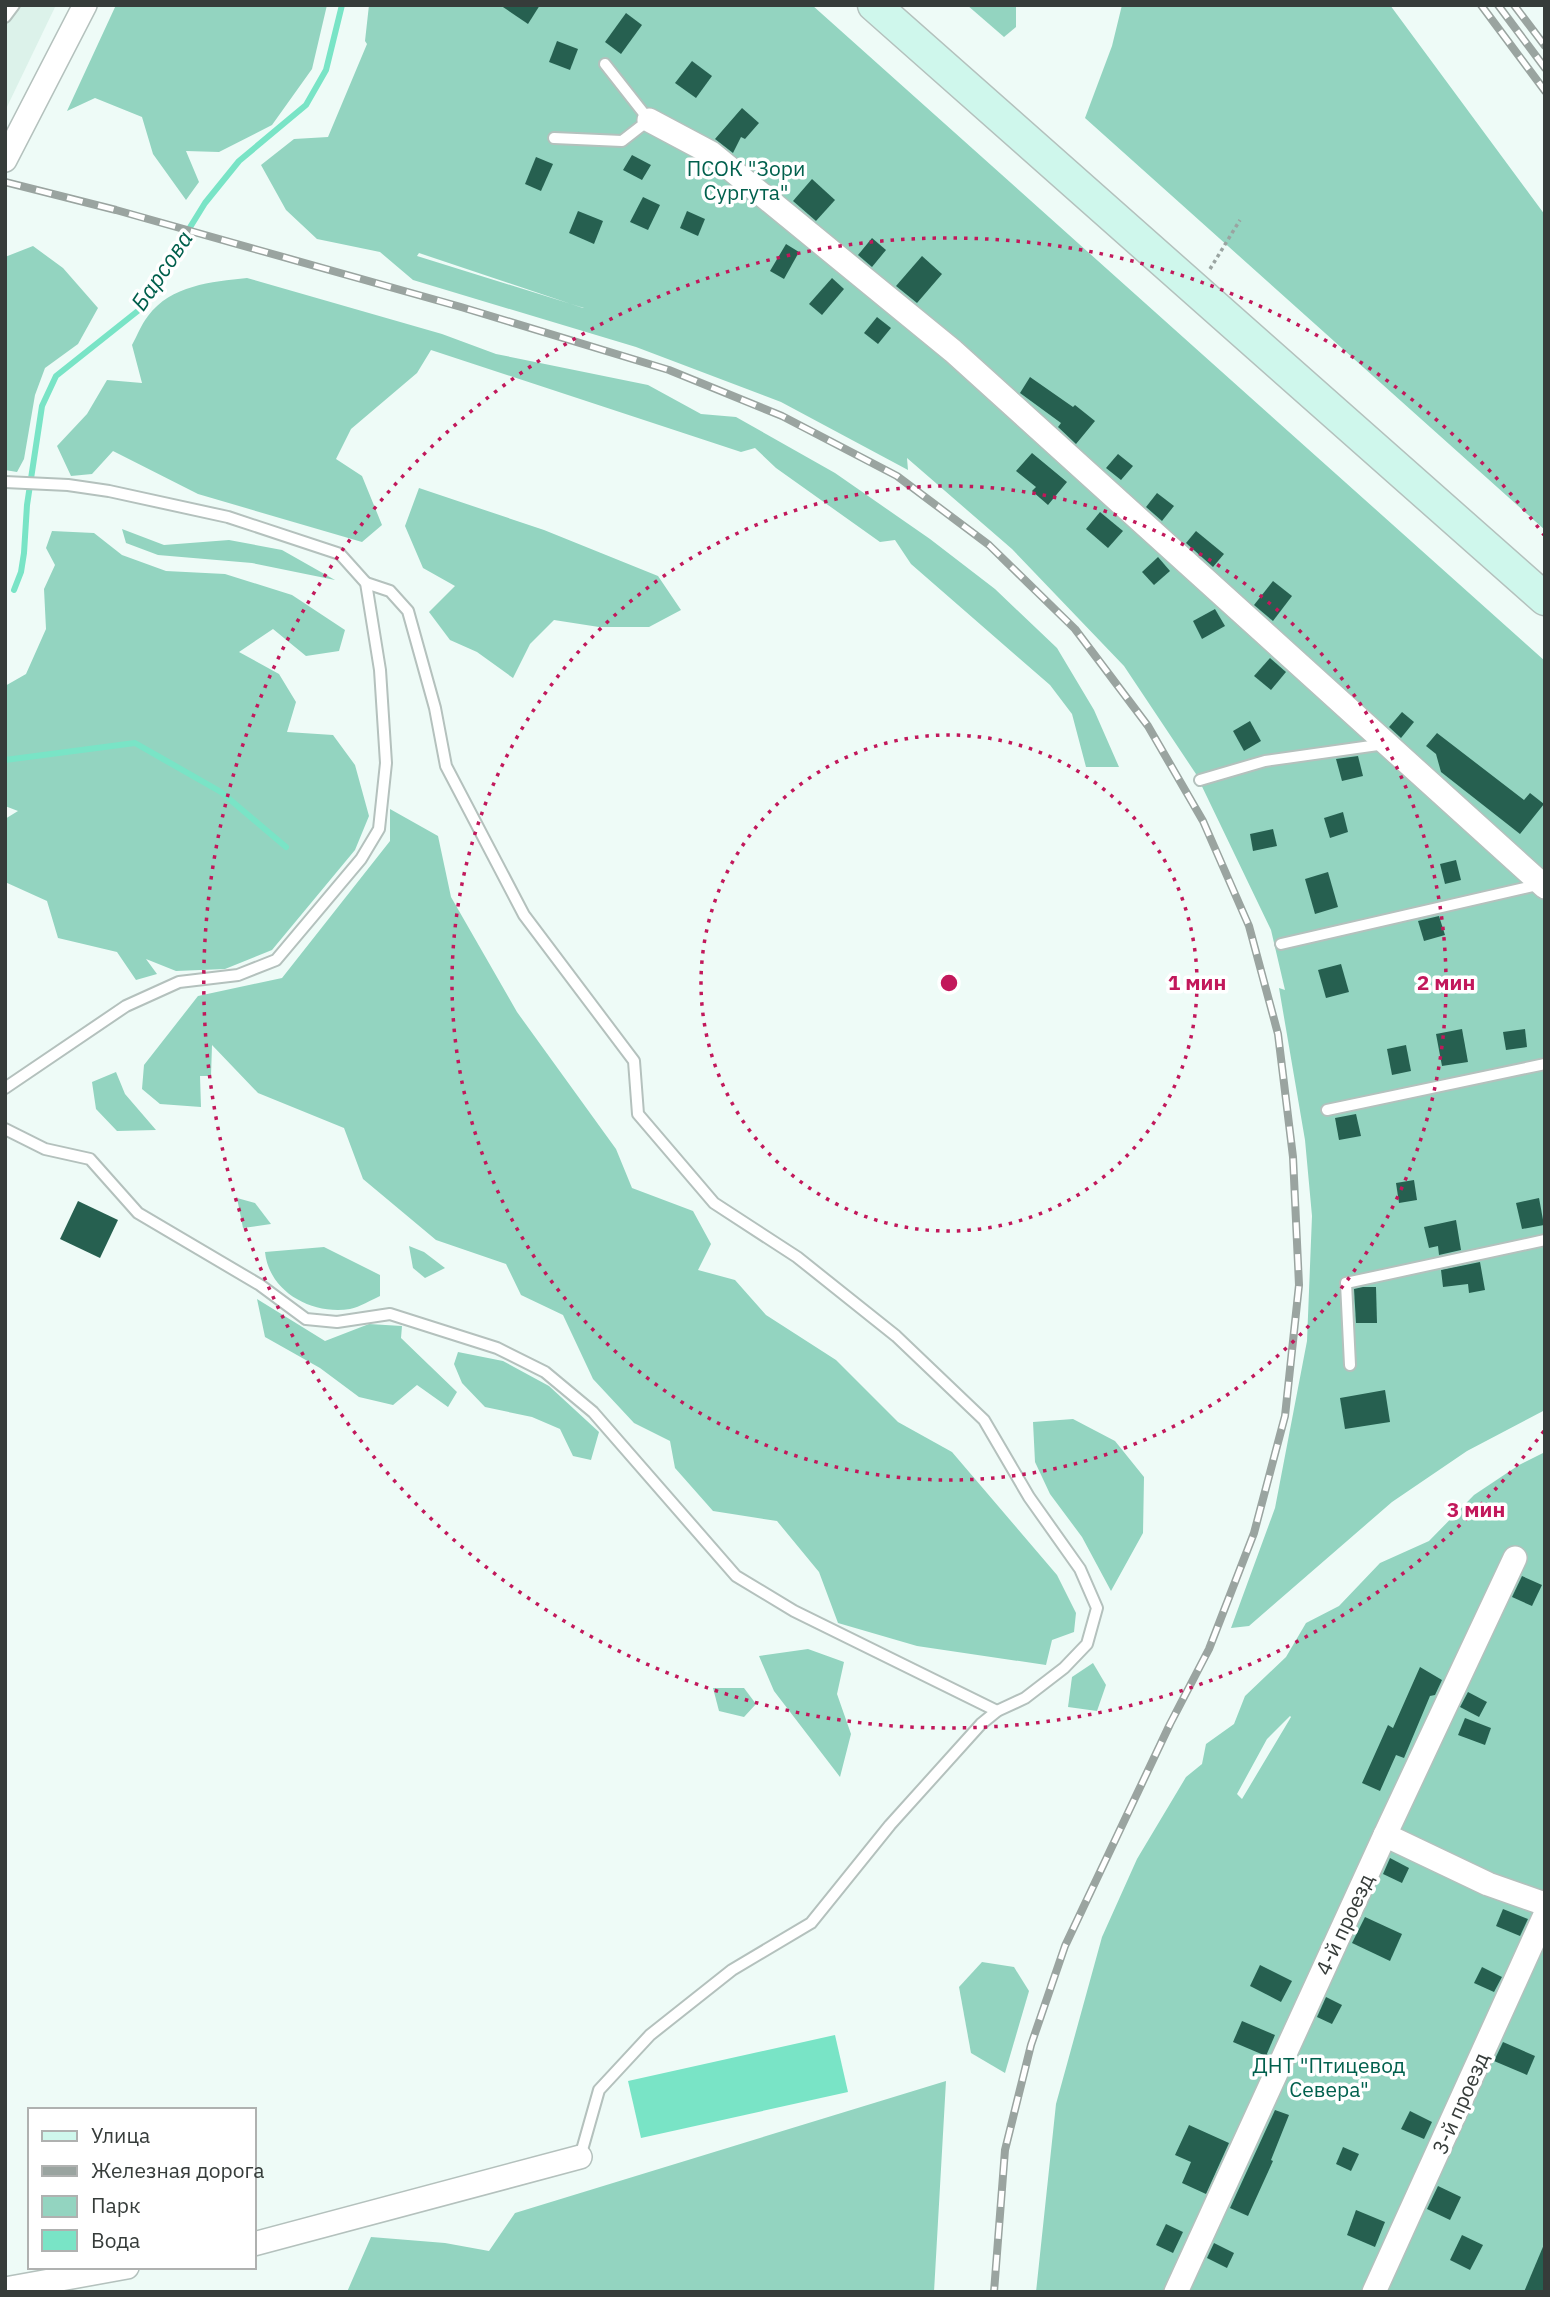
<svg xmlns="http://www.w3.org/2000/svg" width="1550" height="2297" font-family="'IBM Plex Sans',sans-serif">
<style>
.built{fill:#dcf2ea}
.green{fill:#93d4c0;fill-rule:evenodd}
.water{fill:#79e4c6}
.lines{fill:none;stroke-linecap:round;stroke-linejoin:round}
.stream{stroke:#79e4c6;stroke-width:6}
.building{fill:#266050}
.lane-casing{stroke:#b4c1bd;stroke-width:14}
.street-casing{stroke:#b4c1bd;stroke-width:26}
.secondary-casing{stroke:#b4c1bd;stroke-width:35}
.path{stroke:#9aa4a1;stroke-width:3.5;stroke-dasharray:3.5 3.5;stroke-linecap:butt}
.lane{stroke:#fff;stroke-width:10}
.street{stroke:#fff;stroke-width:23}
.secondary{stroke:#cff7ec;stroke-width:32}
.rail-casing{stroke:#9aa4a0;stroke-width:8}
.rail{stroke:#fff;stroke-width:5;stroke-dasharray:16;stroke-linecap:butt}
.ring{fill:none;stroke:#c2185b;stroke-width:3.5;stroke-dasharray:3.5 7}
.labels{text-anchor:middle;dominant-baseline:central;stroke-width:7;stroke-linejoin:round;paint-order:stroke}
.park-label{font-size:21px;fill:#01604d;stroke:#fff}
.street-label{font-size:21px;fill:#363c3a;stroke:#fff}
.water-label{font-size:23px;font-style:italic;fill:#005f4c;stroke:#fff}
.centre{fill:#c2185b;stroke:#fff;stroke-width:3.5}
.ring-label{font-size:21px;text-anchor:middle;font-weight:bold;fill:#c2185b;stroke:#fff;stroke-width:7;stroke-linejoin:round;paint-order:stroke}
</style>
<rect width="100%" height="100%" fill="#eefbf7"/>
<polygon class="built" points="5,5 56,5 5,111"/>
<g class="green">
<polygon points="116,5 327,5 312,69 272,125 219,152 186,151 199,182 186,200 153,154 142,117 95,98 67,111"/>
<path d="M369,5h443l733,656v749l-78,41 -75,51 -143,124 -18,2 44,-120 32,-167 5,-125 -7,-76 -26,-152 6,2 -14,-60 -75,-156 -72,-108 -112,-117 -105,-91 1,12 -127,-68 -145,-55 -223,-67 -33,-28 -63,-13 -31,-29 -25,-45 33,-26 34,-2 39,-93 -2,-3zM419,253l164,55h1l-167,-52z"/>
<polygon points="967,5 1016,5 1016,27 1004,37"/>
<polygon points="1122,5 1390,5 1545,215 1545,530 1085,118 1112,46"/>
<polygon points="33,246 63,268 98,308 78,344 45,368 35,395 24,459 17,472 5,470 5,257"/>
<path d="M247,278l195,56 54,20 152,31 53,29 35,3 99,56 95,66 65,50 62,59 37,62 25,57h-33l-14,-53 -22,-29 -139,-121 -16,-24 -15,2 -104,-74 -21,-20 -14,4 -310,-102 -14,23 -66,56 -15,30 26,17 20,49 -20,17 -164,-48 -85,-43 -21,23 -21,2 -14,-30 30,-32 20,-34 35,3 -10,-38c5,-9 9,-20 16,-29 23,-31 63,-34 99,-38z"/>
<polygon points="419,488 544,530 658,576 681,610 649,627 599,627 554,620 530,644 513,678 477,652 450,640 429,612 455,586 423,568 405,526"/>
<polygon points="122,529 164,545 229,540 282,550 335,580 252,563 158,555 126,543"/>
<polygon points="52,531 94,533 122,555 166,571 225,574 292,595 345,630 339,651 306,656 273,629 239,652 279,674 296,702 287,732 333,735 355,765 369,816 355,850 272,950 225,969 176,971 146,959 157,974 136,980 117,952 58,938 47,901 5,882 5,819 18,811 5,806 5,686 26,674 46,629 44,589 55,565 46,548"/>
<polygon points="390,809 438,836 451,897 517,1012 616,1149 632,1188 693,1211 711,1244 698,1270 735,1280 766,1315 836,1360 898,1422 952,1452 1057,1575 1076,1613 1074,1632 1052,1640 1046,1665 917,1646 838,1623 819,1572 777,1521 713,1511 675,1468 670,1441 634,1423 593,1379 563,1315 521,1295 506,1264 436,1240 363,1179 344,1128 258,1093 212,1045 211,1076 200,1076 201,1107 160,1104 142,1089 144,1065 198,996 282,978 390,841"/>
<polygon points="116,1072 125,1094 156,1130 117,1131 96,1109 92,1082"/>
<polygon points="237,1198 255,1203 271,1224 243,1228"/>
<polygon points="409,1246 424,1252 445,1268 425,1278 413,1268"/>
<path d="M324,1247l56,28v21c-9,4 -20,11 -30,13 -38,6 -81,-17 -85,-57z"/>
<polygon points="257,1299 325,1341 369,1324 402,1326 401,1338 457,1392 448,1407 417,1385 393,1405 359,1397 320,1368 265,1337"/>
<polygon points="458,1352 503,1361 549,1386 599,1432 591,1460 573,1456 560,1429 532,1417 485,1407 462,1383 454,1364"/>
<polygon points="1073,1419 1115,1441 1144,1477 1143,1533 1111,1591 1082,1537 1050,1494 1035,1462 1033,1422"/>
<path d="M1545,1452v840h-509l20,-188 46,-167 35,-78 49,-82 16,-13 4,-20 28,-20 11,-28 41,-39 20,-34 33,-17 41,-43 49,-22 45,-46 45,-30zM1290,1716l1,1 -49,82 -5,-5 30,-55z"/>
<polygon points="808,1649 844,1662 837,1694 851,1734 840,1777 774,1691 759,1656"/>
<polygon points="1093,1663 1106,1685 1097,1711 1068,1707 1072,1677"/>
<polygon points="713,1688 744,1688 756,1704 744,1717 719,1711"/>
<polygon points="982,1962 1014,1967 1029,1991 1005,2073 971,2053 959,1987"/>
<polygon points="946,2081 934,2292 347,2292 371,2237 445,2243 489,2251 515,2213"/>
</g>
<polygon class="water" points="835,2035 848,2092 641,2138 628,2081"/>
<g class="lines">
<g class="stream">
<polyline points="14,590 21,572 24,553 27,505 42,406 56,376 139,310 205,203 239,161 306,105 326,70 342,5"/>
<polyline points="5,760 135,743 221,792 286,847"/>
</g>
</g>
<g class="building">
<polygon points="500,5 540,5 528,24"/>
<polygon points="626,13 642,25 621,54 605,42"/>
<polygon points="557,41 578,49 570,70 549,62"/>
<polygon points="692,61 712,76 696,98 675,83"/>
<polygon points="742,108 759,123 745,139 741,137 733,153 715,139"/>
<polygon points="632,155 651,165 642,180 623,170"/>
<polygon points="536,157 553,164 541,191 525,184"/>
<polygon points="812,179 835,200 816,221 793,201"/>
<polygon points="643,197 660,205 648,230 630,222"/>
<polygon points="578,211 603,221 594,244 569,233"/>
<polygon points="687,211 705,219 698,236 680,228"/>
<polygon points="872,238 886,250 872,267 858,255"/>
<polygon points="786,244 799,252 784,279 770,271"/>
<polygon points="922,256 942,274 917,303 896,286"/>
<polygon points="832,278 844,289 822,315 809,304"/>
<polygon points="877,317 891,328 878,344 864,333"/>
<polygon points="1030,377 1073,407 1075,405 1095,421 1076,444 1058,427 1061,423 1020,393"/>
<polygon points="1032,453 1067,482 1048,505 1032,491 1036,487 1016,471"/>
<polygon points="1118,454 1133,466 1121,480 1106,468"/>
<polygon points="1157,493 1174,506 1162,521 1146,507"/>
<polygon points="1100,512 1123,531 1108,548 1086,529"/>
<polygon points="1196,531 1224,554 1213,567 1186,543"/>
<polygon points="1158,557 1170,571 1154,585 1142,572"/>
<polygon points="1273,581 1292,596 1273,621 1254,605"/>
<polygon points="1215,609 1225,626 1202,639 1193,621"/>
<polygon points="1270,658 1286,672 1271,690 1254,676"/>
<polygon points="1402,712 1414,722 1401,738 1389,727"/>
<polygon points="1250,721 1261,741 1244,751 1233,731"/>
<polygon points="1437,733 1524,800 1530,793 1544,804 1520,834 1441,772 1436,754 1426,746"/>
<polygon points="1358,756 1363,776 1342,781 1336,759"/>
<polygon points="1343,812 1348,832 1330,838 1324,818"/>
<polygon points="1273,829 1277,846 1253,851 1250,834"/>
<polygon points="1456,860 1461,880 1445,884 1440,864"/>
<polygon points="1328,872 1338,907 1315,914 1305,879"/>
<polygon points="1439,916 1445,935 1424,941 1418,921"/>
<polygon points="1341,964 1349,992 1326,998 1318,970"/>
<polygon points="1462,1029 1468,1062 1442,1066 1436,1034"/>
<polygon points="1525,1029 1527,1047 1506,1050 1503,1032"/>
<polygon points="1406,1045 1411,1071 1392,1075 1387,1049"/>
<polygon points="1356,1114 1361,1136 1339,1140 1335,1118"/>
<polygon points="1414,1180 1417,1200 1399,1203 1396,1183"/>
<polygon points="1539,1198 1544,1225 1522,1229 1516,1203"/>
<polygon points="78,1201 118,1220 100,1258 60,1239"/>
<polygon points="1456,1220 1461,1250 1439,1255 1438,1246 1429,1248 1424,1227"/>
<polygon points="1480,1262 1485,1290 1469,1293 1468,1284 1443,1287 1441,1270"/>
<polygon points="1363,1287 1376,1287 1377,1323 1356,1323 1354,1289"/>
<polygon points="1385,1390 1390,1422 1345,1429 1340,1398"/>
<polygon points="1522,1576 1542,1585 1532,1606 1512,1597"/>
<polygon points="1420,1667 1442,1680 1435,1695 1430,1696 1404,1758 1396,1755 1380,1791 1362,1783 1388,1725 1393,1728"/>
<polygon points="1468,1692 1487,1702 1479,1717 1460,1707"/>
<polygon points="1465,1718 1491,1728 1485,1745 1458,1735"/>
<polygon points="1390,1858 1409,1868 1402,1883 1383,1874"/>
<polygon points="1503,1909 1528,1919 1520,1936 1496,1926"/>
<polygon points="1365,1917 1402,1934 1390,1961 1352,1943"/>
<polygon points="1260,1965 1292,1981 1281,2002 1250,1986"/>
<polygon points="1482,1967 1502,1977 1494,1992 1474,1983"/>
<polygon points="1326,1997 1342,2005 1332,2024 1317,2017"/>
<polygon points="1242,2021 1275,2035 1266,2056 1233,2042"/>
<polygon points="1503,2042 1535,2056 1527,2075 1494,2061"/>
<polygon points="1275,2110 1289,2115 1271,2160 1273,2161 1248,2216 1230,2208"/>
<polygon points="1410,2111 1432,2122 1424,2139 1401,2129"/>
<polygon points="1189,2125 1229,2143 1206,2194 1182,2183 1191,2162 1175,2155"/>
<polygon points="1343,2147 1359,2154 1351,2171 1336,2164"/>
<polygon points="1438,2186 1461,2197 1450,2220 1427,2209"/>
<polygon points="1356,2210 1385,2222 1375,2247 1347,2235"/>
<polygon points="1166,2224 1183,2232 1173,2253 1156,2245"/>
<polygon points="1462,2235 1483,2245 1470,2270 1450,2260"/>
<polygon points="1545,2242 1545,2292 1524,2292"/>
<polygon points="1214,2243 1234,2253 1227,2268 1207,2258"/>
</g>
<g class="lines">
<g class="lane-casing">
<g id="lane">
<polyline points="5,17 14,5"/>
<polyline points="554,138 622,141 649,120 605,64"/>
<polyline points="5,482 68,485 109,491 228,517 340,554 366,583 380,670 386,763 379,829 361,859 276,960 238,975 179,982 126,1006 5,1088"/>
<polyline points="366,583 390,591 408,611 435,708 446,766 524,915 634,1061 638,1114 714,1203 797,1257 896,1336 984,1420 1029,1497 1080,1569 1097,1608 1087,1644 1064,1668 1025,1698 997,1711 981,1724 890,1825 811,1923 732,1970 650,2035 599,2090 580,2157"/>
<polyline points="1200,780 1265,761 1385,744"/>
<polyline points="1281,944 1542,884"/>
<polyline points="1327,1110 1545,1064"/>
<polyline points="5,1129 45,1149 90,1159 138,1213 260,1285 306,1319 337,1322 390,1314 497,1348 545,1372 593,1412 736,1576 794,1611 997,1711"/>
<polyline points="1350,1365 1346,1283 1545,1240"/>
</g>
</g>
<g class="street-casing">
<g id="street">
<polyline points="649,120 711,153 953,351 1545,887"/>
<polyline points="5,160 85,5"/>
<polyline points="1385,1835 1488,1884 1545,1904"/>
<polyline points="254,2244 580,2157"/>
<polyline points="5,2289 127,2267"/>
<polyline points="1176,2292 1385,1835 1515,1558"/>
<polyline points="1374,2292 1545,1915"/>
</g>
</g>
<g class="secondary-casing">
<polyline id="secondary" points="874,5 1545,599"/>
</g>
<polyline class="path" points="1210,269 1240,220"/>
<use href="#lane" class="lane"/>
<use href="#street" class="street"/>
<use href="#secondary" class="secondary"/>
<g class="rail-casing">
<g id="rail">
<polyline points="1481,5 1545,91"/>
<polyline points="1498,5 1545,68"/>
<polyline points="1514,5 1545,46"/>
<polyline points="5,182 116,210 461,307 669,370 782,416 897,476 989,545 1075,629 1148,726 1203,821 1249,926 1278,1034 1293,1157 1299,1285 1285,1416 1254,1533 1209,1649 1170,1724 1065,1946 1031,2045 1005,2150 994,2292"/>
</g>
</g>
<use href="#rail" class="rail"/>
</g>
<g class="ring">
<circle cx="949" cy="983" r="248"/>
<circle cx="949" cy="983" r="497"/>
<path d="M1544 1431A745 745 0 1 1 1544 535"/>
</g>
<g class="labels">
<g class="park-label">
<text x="746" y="168">ПСОК "Зори<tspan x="746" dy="24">Сургута"</tspan></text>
<text x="1329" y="2065">ДНТ "Птицевод<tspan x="1329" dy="24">Севера"</tspan></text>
</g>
<g class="street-label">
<text transform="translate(1344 1924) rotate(-65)">4-й проезд</text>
<text transform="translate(1460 2103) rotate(-66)">3-й проезд</text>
</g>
<g class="water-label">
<text transform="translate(161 270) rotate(-56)">Барсова</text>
</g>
</g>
<circle cx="949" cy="983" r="10" class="centre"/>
<g class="ring-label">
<text x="1197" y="990">1 мин</text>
<text x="1446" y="990">2 мин</text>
<text x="1476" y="1517">3 мин</text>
</g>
<rect width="1550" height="2297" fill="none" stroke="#363c3a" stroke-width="14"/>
<rect x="28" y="2108" width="228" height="161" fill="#ffffff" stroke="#afb1b0" stroke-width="2"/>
<rect x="42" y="2131" width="35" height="10" fill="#cff7ec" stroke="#afb1b0" stroke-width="2"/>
<text x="91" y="2143" font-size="21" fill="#363c3a">Улица</text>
<rect x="42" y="2166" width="35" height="10" fill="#9aa4a0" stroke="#afb1b0" stroke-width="2"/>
<text x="91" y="2178" font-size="21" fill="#363c3a">Железная дорога</text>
<rect x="42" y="2196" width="35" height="21" fill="#93d4c0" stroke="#afb1b0" stroke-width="2"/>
<text x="91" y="2213" font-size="21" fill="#363c3a">Парк</text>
<rect x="42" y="2230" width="35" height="21" fill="#79e4c6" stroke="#afb1b0" stroke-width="2"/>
<text x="91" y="2248" font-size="21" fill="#363c3a">Вода</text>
</svg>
